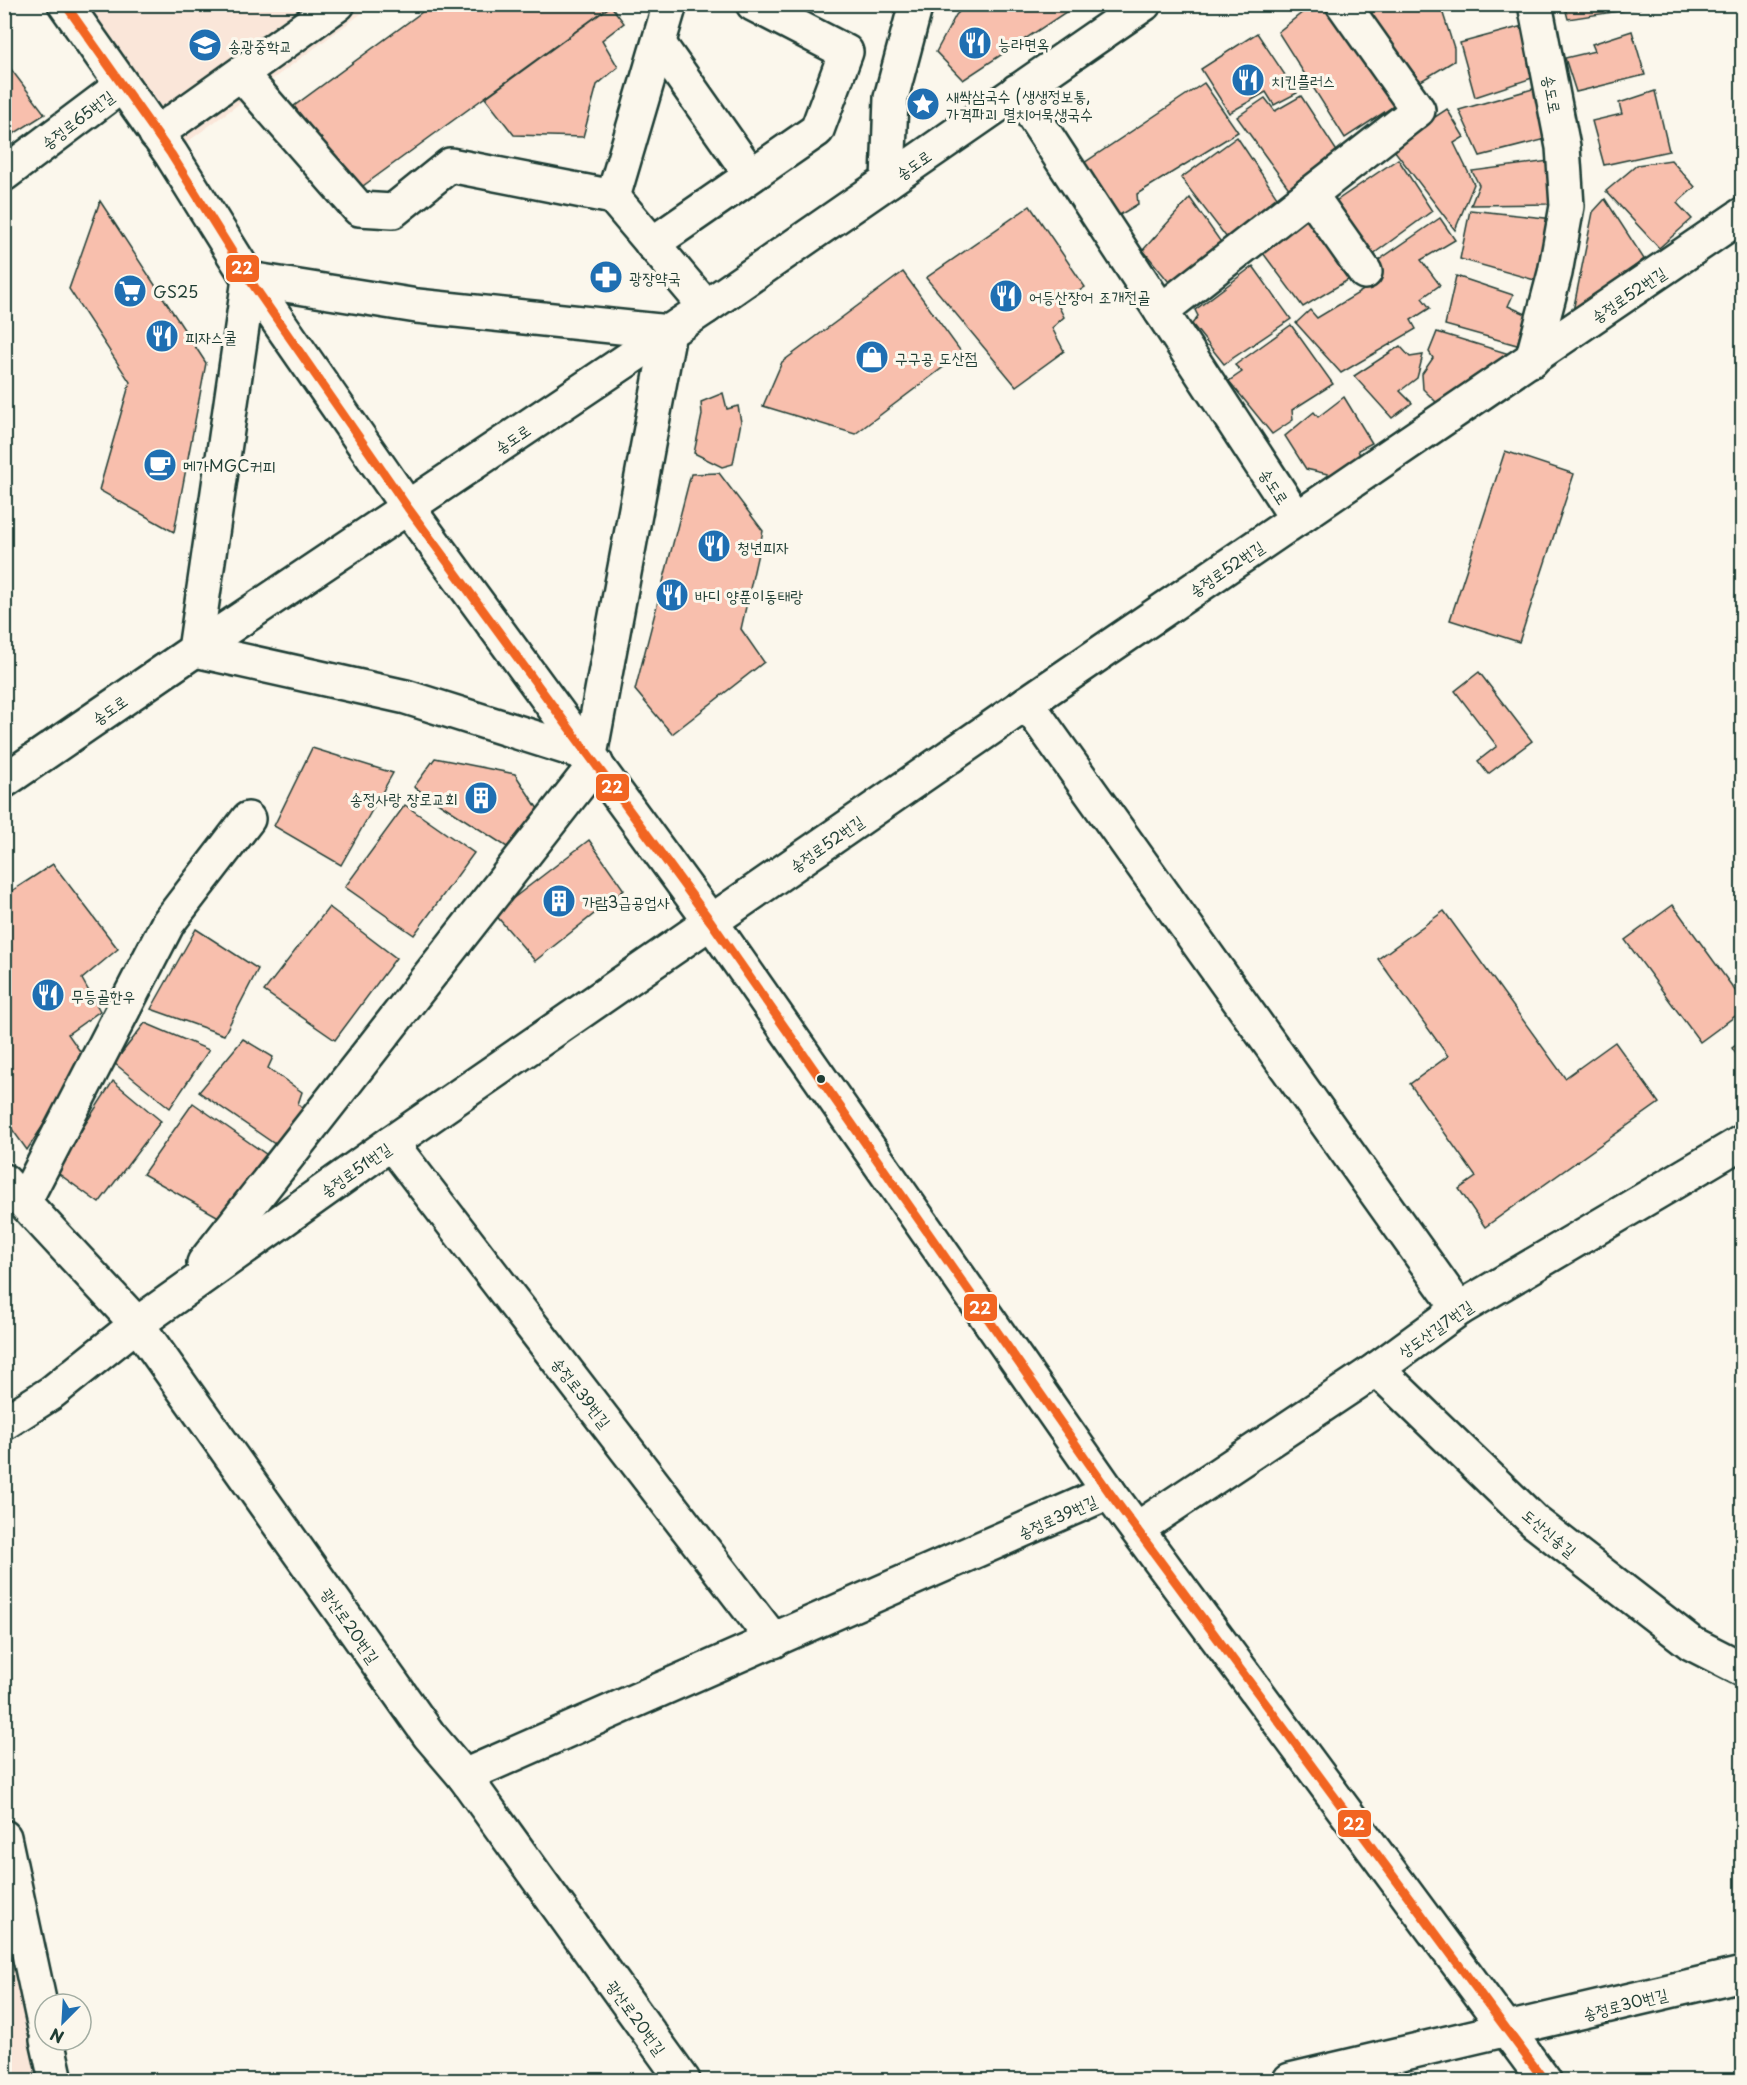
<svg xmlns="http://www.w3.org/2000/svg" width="1747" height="2085" font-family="'Playpen Sans','Poor Story',sans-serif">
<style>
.built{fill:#fae6d9}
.building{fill:#f8bfad;stroke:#1f3d34;stroke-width:1.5}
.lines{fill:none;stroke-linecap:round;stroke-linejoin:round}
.minor-casing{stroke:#1f3d34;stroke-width:38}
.major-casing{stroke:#1f3d34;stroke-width:38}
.minor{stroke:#fbf7ec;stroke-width:33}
.major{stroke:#fbf7ec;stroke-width:33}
.bus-1-casing{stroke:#fbf7ec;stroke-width:14}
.bus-1{stroke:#f26522;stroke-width:9}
.bus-dot{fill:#1f3d34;stroke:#fbf7ec;stroke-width:2}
.labels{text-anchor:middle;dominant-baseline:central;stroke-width:6;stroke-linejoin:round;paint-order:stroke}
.poi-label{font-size:16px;fill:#1f3d34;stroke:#fbf7ec;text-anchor:start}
.street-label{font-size:16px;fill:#1f3d34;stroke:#fbf7ec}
.line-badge{stroke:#fbf7ec;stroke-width:2}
.badge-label{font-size:16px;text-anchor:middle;font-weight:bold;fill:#fff}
</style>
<rect width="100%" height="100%" fill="#fbf7ec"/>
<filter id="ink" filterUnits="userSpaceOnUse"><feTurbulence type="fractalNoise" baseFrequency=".0167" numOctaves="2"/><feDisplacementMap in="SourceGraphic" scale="12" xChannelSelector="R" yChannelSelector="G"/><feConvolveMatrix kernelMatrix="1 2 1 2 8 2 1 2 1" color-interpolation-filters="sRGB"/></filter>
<g filter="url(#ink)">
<g class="built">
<polygon points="65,5 373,5 171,154"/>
<polygon points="4,1837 56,2080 5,2080"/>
</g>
<g class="building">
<polygon points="433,4 613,4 356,191 294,106"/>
<polygon points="967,4 1078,4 963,80 936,52 956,15"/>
<polygon points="1313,4 1335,4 1397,104 1345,138 1278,32"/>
<polygon points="1383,4 1440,4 1454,48 1454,61 1421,81 1407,65 1399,68 1374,34 1382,30 1370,13 1384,7"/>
<polygon points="1564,4 1639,4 1640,8 1568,19"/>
<polygon points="611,6 624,23 602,40 618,67 597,85 583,137 514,135 485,98"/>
<polygon points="1523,26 1535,77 1475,97 1460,43"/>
<polygon points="1632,31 1645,75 1576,92 1565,58 1595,51 1592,44"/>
<polygon points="1257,33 1297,93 1274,105 1266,92 1229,113 1201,69"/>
<polygon points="4,60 45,114 4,140"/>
<polygon points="1204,83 1238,132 1137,194 1138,204 1113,219 1075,169"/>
<polygon points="1543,86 1550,138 1480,156 1459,110"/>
<polygon points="1655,91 1669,151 1604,165 1592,121 1622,114 1619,103"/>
<polygon points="1301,96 1340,156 1290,190 1237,117 1265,98 1275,111"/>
<polygon points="1447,109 1464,137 1454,143 1474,184 1455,230 1391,146"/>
<polygon points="1237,137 1279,200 1230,242 1181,178"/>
<polygon points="1398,159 1432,211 1369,257 1330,205"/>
<polygon points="1671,160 1695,187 1677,203 1692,219 1659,248 1606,191 1637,165"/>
<polygon points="1549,161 1549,204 1471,205 1479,185 1472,171"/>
<polygon points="1190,198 1225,248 1173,287 1143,250"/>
<polygon points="1605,199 1644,259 1572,316 1593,212"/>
<polygon points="100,201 206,363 174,532 99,490 130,382 69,289"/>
<polygon points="1030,206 1085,287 1058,305 1064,317 1052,328 1064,351 1016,386 926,278"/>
<polygon points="1470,210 1554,219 1538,281 1460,259"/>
<polygon points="1307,213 1353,277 1303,307 1260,249"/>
<polygon points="1440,218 1455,240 1421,260 1440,285 1422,298 1430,308 1411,320 1416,329 1341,373 1296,323 1310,310 1317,318 1377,282 1373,264"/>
<polygon points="1253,266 1291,319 1224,364 1192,324 1198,316 1195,310"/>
<polygon points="903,272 962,353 855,434 763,406 782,362"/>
<polygon points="1456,276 1513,295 1508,306 1526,314 1517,345 1445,325"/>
<polygon points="1291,325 1333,384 1292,410 1293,420 1272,434 1229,381 1242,372 1235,365"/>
<polygon points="1437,332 1516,356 1444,410 1423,389 1422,374 1433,358 1429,352"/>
<polygon points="1400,346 1410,357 1423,355 1417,378 1400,391 1412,403 1392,418 1354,376"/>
<polygon points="723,393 727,409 738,406 741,422 733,464 722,467 694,453 702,415 701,402"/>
<polygon points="1344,397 1372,443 1358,450 1362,461 1332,475 1306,469 1285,436 1314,412 1318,417"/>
<polygon points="1505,451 1574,474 1519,642 1450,620"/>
<polygon points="719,473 763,531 741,629 764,662 672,734 635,690 691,474"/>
<polygon points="1479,672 1532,741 1488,774 1478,761 1497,746 1455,691"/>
<polygon points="312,748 393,773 341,865 274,826"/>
<polygon points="435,758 515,774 538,809 507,847 414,787"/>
<polygon points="405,805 474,853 414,935 345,887"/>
<polygon points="589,840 624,890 535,961 494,913"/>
<polygon points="53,864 118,949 82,979 100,1011 68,1034 86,1060 27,1150 4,1118 4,896"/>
<polygon points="1673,905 1742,1000 1742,1011 1700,1042 1625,940"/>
<polygon points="329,907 396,958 335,1040 264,991"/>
<polygon points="1444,911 1565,1078 1615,1042 1659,1103 1485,1227 1459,1189 1476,1177 1410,1084 1448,1056 1378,959"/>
<polygon points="196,929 258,969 224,1035 151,1009"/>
<polygon points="145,1023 209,1050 170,1108 114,1063"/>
<polygon points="243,1039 273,1057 268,1068 302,1092 298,1104 306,1112 282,1149 199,1092"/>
<polygon points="1742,1041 1742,1063 1732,1048"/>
<polygon points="113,1081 161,1121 99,1203 55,1171"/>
<polygon points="193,1103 270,1157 224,1220 143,1174"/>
</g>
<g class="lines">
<g class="minor-casing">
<g id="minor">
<polyline points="65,4 171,154 249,279 408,508 711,922 1109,1492 1544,2080"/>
<polyline points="659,44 751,175"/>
<polyline points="241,74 359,209 393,211 450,165 613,197 706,307"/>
<polyline points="1017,91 1297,519"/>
<polyline points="156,134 338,4"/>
<polyline points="4,174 121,86"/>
<polyline points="888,181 891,98 916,4"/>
<polyline points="1310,194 1365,272"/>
<polyline points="613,197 670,4"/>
<polyline points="652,244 817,130 846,52 753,4"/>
<polyline points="1161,311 1418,110 1343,4"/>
<polyline points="1532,360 1555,273 1567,206 1563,147 1535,4"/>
<polyline points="1027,703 1459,1309"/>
<polyline points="590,755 669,332"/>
<polyline points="391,1143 774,1641"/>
<polyline points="4,1181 137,1324 429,1735 464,1776 683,2080"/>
<polyline points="24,1202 168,923 248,819"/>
<polyline points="204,1263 596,763"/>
<polyline points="1377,1369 1535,1522 1691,1643 1742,1669"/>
<polyline points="4,1423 51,1393 137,1324 391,1143 1027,703 1742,215"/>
<polyline points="1137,1529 1377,1369 1459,1309 1742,1142"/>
<polyline points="464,1776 1109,1492"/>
<polyline points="4,1837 45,2028"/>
<polyline points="47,2040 56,2080"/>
<polyline points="1290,2080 1742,1974"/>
</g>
</g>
<g class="major-casing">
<g id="major">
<polyline points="590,755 406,697 195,650 249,279 417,306 669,332"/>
<polyline points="4,781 195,650 706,307 1144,4"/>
</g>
</g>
<use href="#minor" class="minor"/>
<use href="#major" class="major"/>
<g class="bus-1-casing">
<polyline id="bus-1" points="65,4 171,154 249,279 408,508 711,922 1109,1492 1544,2080"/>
</g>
<use href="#bus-1" class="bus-1"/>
</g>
</g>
<defs>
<g id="restaurant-disc" transform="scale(1.725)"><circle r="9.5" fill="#1f6fb2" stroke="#fbf7ec"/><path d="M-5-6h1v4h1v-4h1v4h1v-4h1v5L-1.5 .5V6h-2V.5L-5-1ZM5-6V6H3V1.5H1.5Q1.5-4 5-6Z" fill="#fff"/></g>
<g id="school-disc" transform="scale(1.725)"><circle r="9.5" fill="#1f6fb2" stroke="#fbf7ec"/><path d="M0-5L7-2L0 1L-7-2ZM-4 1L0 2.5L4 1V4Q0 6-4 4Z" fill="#fff"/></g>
<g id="sight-disc" transform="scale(1.725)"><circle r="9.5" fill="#1f6fb2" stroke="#fbf7ec"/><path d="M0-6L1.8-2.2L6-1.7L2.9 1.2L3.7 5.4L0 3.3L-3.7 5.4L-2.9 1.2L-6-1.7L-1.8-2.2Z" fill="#fff"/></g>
<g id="pharmacy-disc" transform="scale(1.725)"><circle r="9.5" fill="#1f6fb2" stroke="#fbf7ec"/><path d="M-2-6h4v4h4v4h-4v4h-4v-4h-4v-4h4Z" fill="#fff"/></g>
<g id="supermarket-disc" transform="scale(1.725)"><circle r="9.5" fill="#1f6fb2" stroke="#fbf7ec"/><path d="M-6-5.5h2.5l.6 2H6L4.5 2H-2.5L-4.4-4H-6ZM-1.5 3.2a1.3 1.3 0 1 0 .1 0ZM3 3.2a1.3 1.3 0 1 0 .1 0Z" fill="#fff"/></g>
<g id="shop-disc" transform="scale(1.725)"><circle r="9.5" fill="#1f6fb2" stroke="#fbf7ec"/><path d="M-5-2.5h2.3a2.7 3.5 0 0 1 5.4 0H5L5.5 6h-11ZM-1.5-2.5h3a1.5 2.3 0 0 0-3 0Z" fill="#fff"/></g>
<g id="cafe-disc" transform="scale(1.725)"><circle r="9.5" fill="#1f6fb2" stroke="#fbf7ec"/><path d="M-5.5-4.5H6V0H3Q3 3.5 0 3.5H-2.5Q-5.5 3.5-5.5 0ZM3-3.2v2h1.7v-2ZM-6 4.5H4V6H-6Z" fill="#fff"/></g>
<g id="building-disc" transform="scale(1.725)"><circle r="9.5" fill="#1f6fb2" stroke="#fbf7ec"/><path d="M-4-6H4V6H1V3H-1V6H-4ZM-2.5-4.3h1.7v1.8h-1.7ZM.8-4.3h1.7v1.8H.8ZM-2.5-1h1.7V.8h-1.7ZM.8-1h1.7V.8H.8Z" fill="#fff"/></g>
</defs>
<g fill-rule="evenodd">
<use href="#restaurant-disc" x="975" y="43"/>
<use href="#school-disc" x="205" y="45"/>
<use href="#restaurant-disc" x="1248" y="80"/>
<use href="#sight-disc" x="923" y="104"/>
<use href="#pharmacy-disc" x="606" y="277"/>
<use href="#supermarket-disc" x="130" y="291"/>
<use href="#restaurant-disc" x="1006" y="296"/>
<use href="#restaurant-disc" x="162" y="336"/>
<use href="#shop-disc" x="872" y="357"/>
<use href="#cafe-disc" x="160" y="465"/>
<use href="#restaurant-disc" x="714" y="546"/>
<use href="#restaurant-disc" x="672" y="595"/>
<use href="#building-disc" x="481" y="798"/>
<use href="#building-disc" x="559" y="901"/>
<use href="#restaurant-disc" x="48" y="995"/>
</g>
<circle class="bus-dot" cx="821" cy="1079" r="5"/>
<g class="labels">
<g class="poi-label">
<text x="998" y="43">능라면옥</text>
<text x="228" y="45">송광중학교</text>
<text x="1271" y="80">치킨플러스</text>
<text x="946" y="95">새싹삼국수 (생생정보통,<tspan x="946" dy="18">가격파괴 멸치어묵생국수</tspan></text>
<text x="629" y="277">광장약국</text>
<text x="153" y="291">GS25</text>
<text x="1029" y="296">어등산장어 조개전골</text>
<text x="185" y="336">피자스쿨</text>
<text x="895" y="357">구구공 도산점</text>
<text x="183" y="465">메가MGC커피</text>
<text x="737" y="546">청년피자</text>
<text x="695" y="595">바디 양푼이동태랑</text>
<text x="458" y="798" text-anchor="end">송정사랑 장로교회</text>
<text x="582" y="901">가람3급공업사</text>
<text x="71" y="995">무등골한우</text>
</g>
<g class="street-label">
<text transform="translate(1553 94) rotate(79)">송도로</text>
<text transform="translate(77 119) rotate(-37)">송정로65번길</text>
<text transform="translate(913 164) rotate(-35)">송도로</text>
<text transform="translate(1628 294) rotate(-34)">송정로52번길</text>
<text transform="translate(512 438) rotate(-34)">송도로</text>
<text transform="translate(1275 486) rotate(57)">송도로</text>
<text transform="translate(1226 568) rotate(-34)">송정로52번길</text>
<text transform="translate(109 709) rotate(-35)">송도로</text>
<text transform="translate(826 843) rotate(-35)">송정로52번길</text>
<text transform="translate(355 1169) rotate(-35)">송정로51번길</text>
<text transform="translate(1435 1328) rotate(-35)">상도산길7번길</text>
<text transform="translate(582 1392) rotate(52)">송정로39번길</text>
<text transform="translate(1057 1516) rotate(-24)">송정로39번길</text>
<text transform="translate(1550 1532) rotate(40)">도산신송길</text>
<text transform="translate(351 1625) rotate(55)">광산로20번길</text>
<text transform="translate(1625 2003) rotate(-14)">송정로30번길</text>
<text transform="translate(637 2017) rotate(54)">광산로20번길</text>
</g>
</g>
<g class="line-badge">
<rect x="225" y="254" width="35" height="29" rx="6" fill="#f26522"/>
<rect x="595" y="773" width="35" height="29" rx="6" fill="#f26522"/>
<rect x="963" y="1293" width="35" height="29" rx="6" fill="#f26522"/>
<rect x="1337" y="1809" width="35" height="29" rx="6" fill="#f26522"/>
</g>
<g class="badge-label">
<text x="242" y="274">22</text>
<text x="612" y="793">22</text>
<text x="980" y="1314">22</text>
<text x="1354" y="1830">22</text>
</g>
<rect width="1747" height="2085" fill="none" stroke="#fbf7ec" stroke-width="24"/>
<rect x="12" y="12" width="1723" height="2061" fill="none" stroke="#1f3d34" stroke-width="2" filter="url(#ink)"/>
<g transform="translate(63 2022) rotate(204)"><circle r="28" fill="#fbf7ec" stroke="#a3ada2" stroke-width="1.5"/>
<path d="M0-4.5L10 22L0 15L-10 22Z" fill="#1f6fb2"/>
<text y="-9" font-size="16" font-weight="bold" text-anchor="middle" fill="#1f3d34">N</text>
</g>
</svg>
